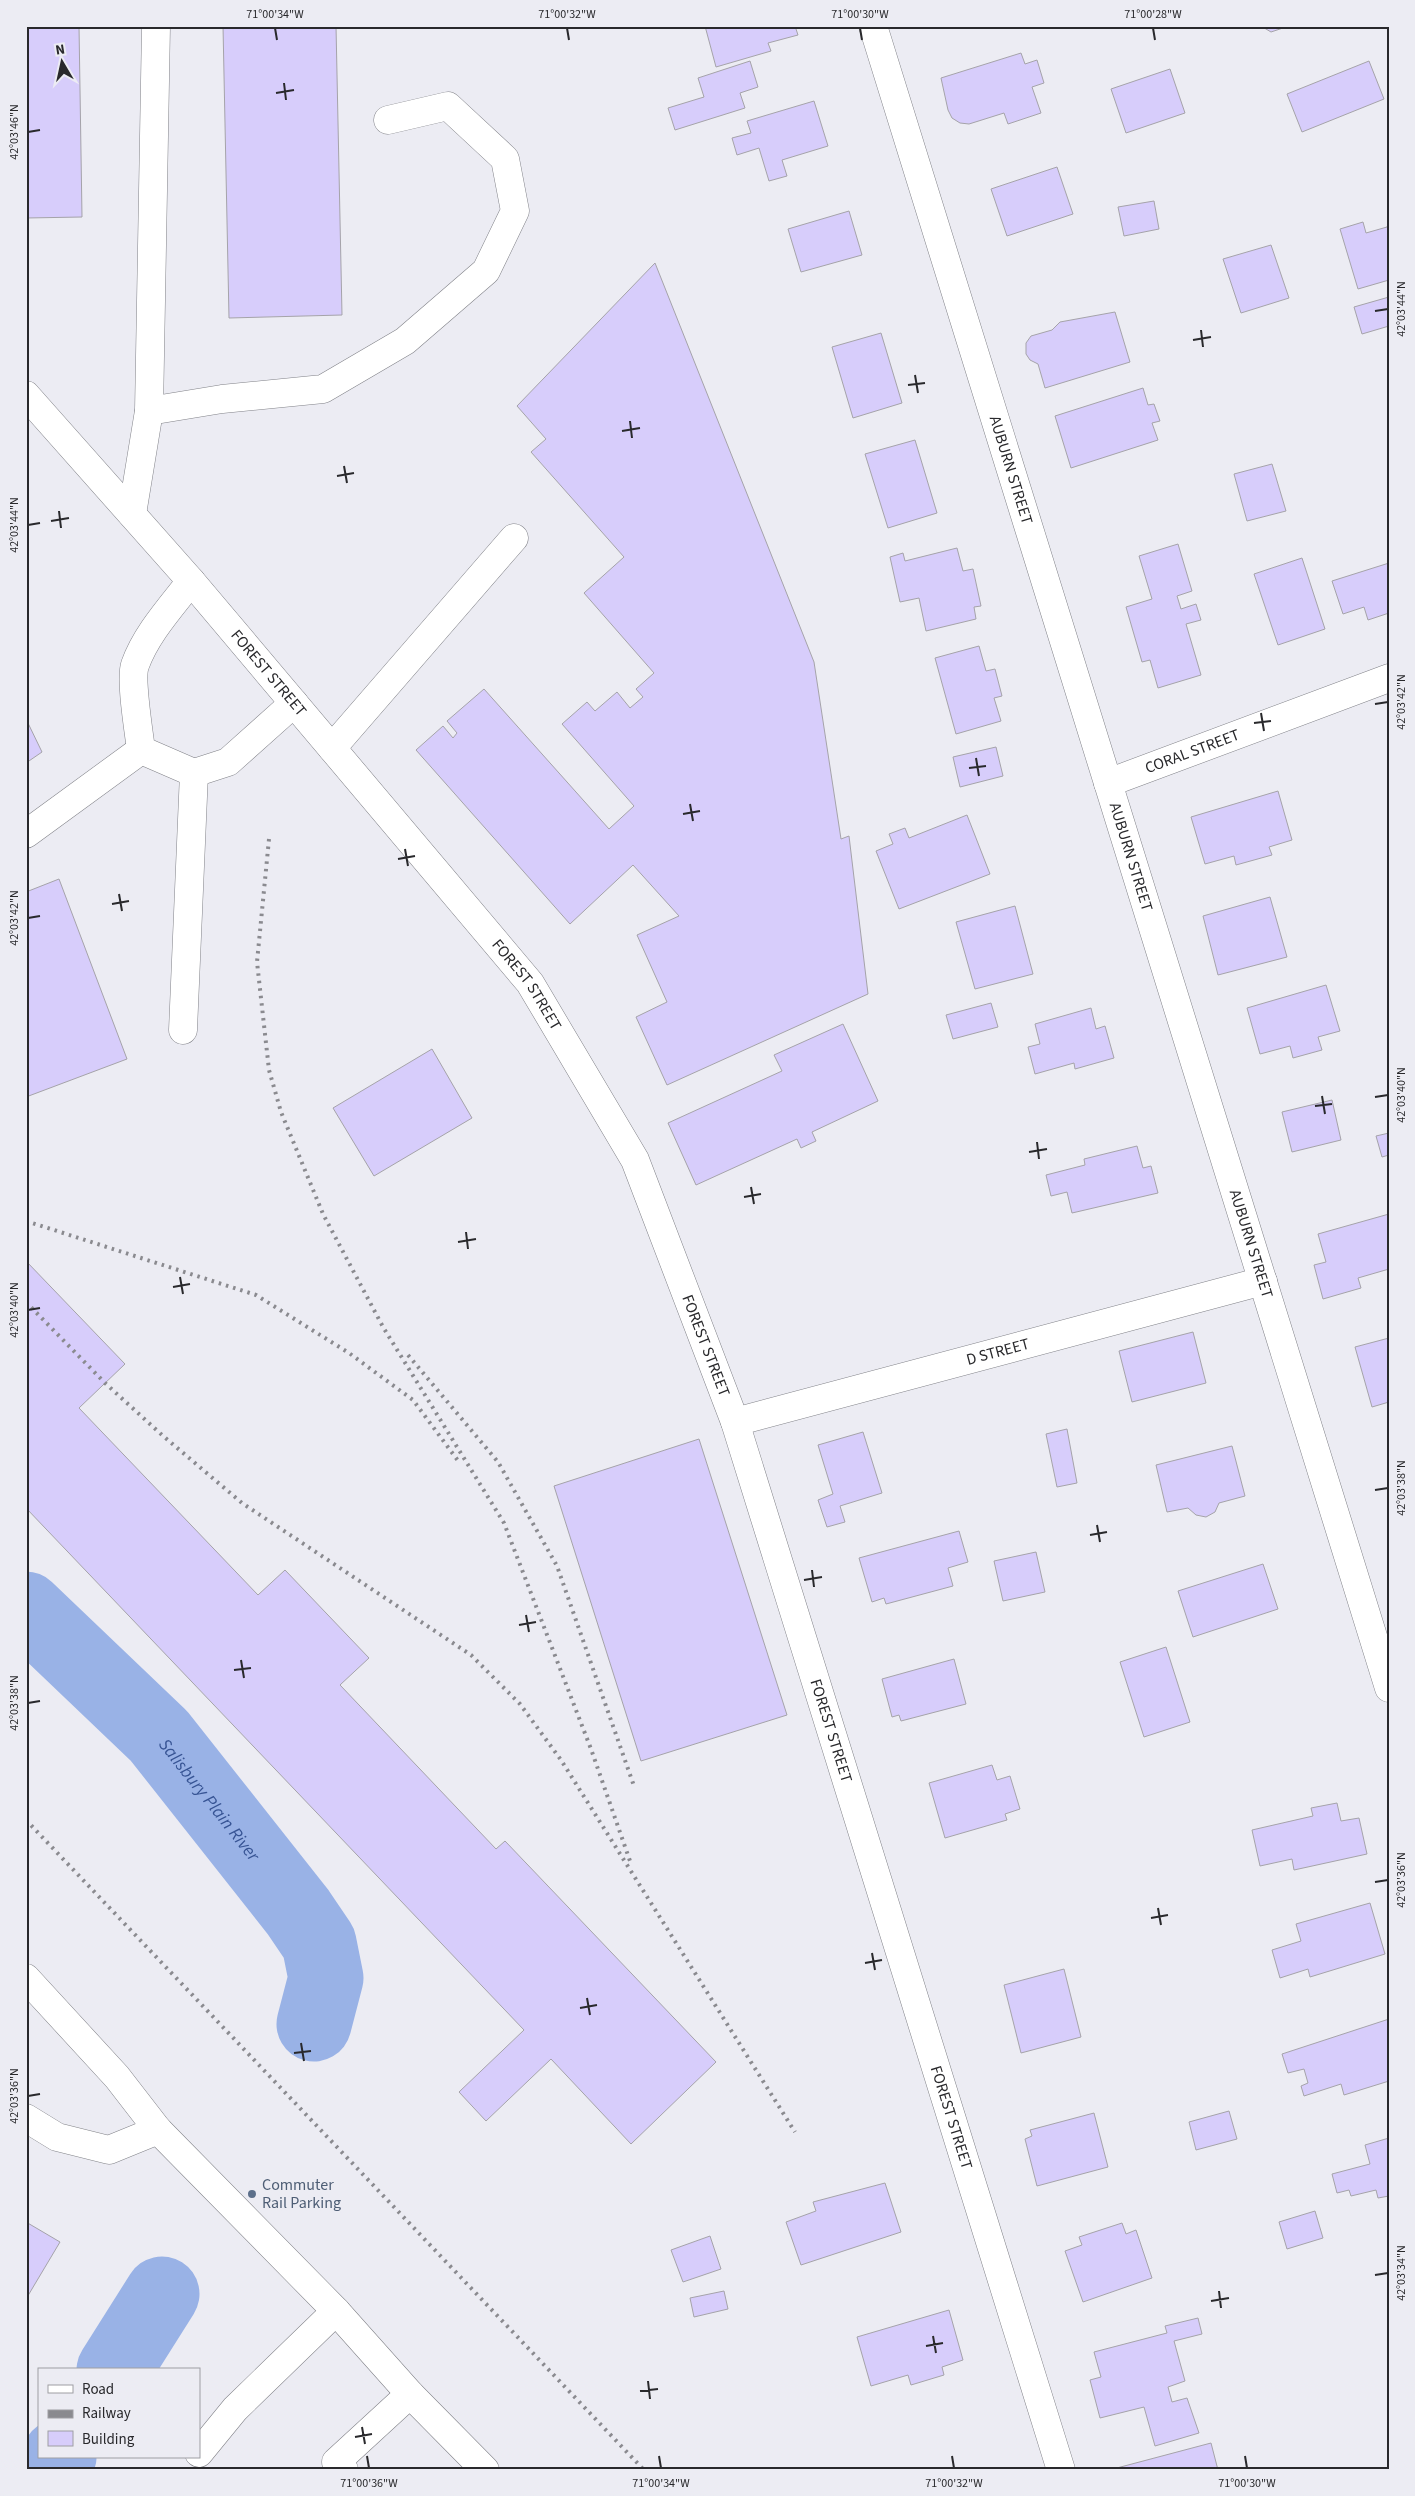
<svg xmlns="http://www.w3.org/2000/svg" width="1415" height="2496" font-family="'Source Sans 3',sans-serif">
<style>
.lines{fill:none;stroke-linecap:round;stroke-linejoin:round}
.river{stroke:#99b2e6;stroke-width:75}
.building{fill:#d7cdfb;stroke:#a5a3a9}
.minor-casing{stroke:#818288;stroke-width:29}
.minor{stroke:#fff;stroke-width:28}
.rail{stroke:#8a8a8f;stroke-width:4;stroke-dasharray:2.5 5;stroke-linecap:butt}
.ticks{fill:none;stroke:#29292c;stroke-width:2}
.service-dot{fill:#5c6f8a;stroke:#ececf3;stroke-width:2}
.labels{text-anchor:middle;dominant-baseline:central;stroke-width:5;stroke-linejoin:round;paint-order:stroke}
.street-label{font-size:16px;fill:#29292c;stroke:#ececf3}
.service-label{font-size:16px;fill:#4e5e75;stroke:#ececf3;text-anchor:start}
.water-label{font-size:18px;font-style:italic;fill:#375494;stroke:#ececf3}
.neatline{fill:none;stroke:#29292c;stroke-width:2}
.ticks-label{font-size:12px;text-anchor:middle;fill:#29292c}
</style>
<rect width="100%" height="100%" fill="#ececf3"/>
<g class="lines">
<g class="river">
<path id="s1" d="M26,1609l133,127 139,176 21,31 7,35 -12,46"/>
<polyline points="114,2370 162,2294"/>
<polyline points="51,2470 59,2457"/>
</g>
</g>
<g class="building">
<polygon points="26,26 79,26 82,217 26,218"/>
<polygon points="223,26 336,26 342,315 229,318"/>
<polygon points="705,26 795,26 798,35 768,43 771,51 716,67"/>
<polygon points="1261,26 1289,26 1271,32"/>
<polygon points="1021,53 1025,64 1037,60 1044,83 1032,87 1041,113 1008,124 1004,113 969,124 960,123 952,118 948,110 941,78"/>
<polygon points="750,61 758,87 740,93 745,108 675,130 668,108 704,97 698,78"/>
<polygon points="1369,61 1384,99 1302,132 1287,94"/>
<polygon points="1170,69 1185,113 1126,133 1111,89"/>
<polygon points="814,101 828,146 782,160 787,176 769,181 759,148 737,155 732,138 751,133 747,121"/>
<polygon points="1057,167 1073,214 1007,236 991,189"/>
<polygon points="1154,201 1159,229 1124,236 1118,207"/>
<polygon points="849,211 862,255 801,272 788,229"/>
<polygon points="1363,222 1366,233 1387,227 1389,223 1389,280 1358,289 1340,229"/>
<polygon points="1271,245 1289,298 1241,313 1223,259"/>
<polygon points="655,263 814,662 841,839 849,836 868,994 667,1085 636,1017 667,1002 637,935 679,916 633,865 570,924 416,750 443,726 453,738 457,733 447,721 484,689 609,829 634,806 562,724 587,702 595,711 617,692 630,708 643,697 636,689 654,673 584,593 624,557 531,452 546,439 517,406"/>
<polygon points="1389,297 1389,326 1362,334 1354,307"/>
<polygon points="1115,312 1130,362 1045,388 1038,364 1030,360 1026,354 1026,343 1031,336 1052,330 1060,322"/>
<polygon points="881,333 902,403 853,418 832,347"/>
<polygon points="1143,388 1148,405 1154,404 1160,421 1152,423 1158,440 1071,468 1055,416"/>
<polygon points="915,440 937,513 888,528 865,454"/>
<polygon points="1272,464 1286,511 1247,521 1234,474"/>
<polygon points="1178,544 1192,591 1177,596 1181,609 1196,604 1201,620 1186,624 1201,675 1158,688 1150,660 1142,662 1126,607 1152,599 1139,556"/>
<polygon points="957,548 963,571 973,569 981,606 974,607 976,619 926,631 919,598 900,602 890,557 903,553 905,561"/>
<polygon points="1302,558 1325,629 1278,645 1254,574"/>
<polygon points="1389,563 1389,613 1368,620 1364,607 1343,614 1332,581"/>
<polygon points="979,646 986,671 995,669 1002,696 994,698 1001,721 956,734 935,658"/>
<polygon points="26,719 42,752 26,763"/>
<polygon points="996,747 1003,776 960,787 953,757"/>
<polygon points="1278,791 1292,840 1269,847 1272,855 1236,865 1234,856 1205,864 1191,817"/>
<polygon points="967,815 990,874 899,909 876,851 893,844 889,834 905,828 909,838"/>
<polygon points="59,879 127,1059 26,1097 26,892"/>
<polygon points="1270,897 1287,957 1218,975 1203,916"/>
<polygon points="1015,906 1033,974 975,989 956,922"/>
<polygon points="1326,985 1340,1031 1318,1037 1322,1050 1293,1058 1290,1046 1260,1054 1247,1008"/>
<polygon points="991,1003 998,1027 953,1039 946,1015"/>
<polygon points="1091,1008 1096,1029 1105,1026 1114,1058 1075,1069 1074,1063 1035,1074 1028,1047 1040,1044 1035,1024"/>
<polygon points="843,1024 878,1101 812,1132 816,1141 801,1148 797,1139 696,1185 668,1123 782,1071 774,1055"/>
<polygon points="432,1049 472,1118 374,1176 333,1108"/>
<polygon points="1332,1100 1341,1140 1292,1152 1282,1112"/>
<polygon points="1389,1133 1389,1155 1382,1157 1376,1136"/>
<polygon points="1137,1146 1143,1168 1151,1166 1158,1193 1072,1213 1067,1192 1051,1196 1046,1175 1085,1165 1084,1159"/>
<polygon points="1389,1214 1389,1269 1358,1278 1361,1288 1323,1299 1314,1265 1326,1262 1318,1234"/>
<polygon points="26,1261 125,1364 79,1408 258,1595 285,1570 369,1658 340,1685 496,1849 505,1841 716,2062 631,2144 551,2059 486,2121 459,2092 524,2030 26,1508"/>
<polygon points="1193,1332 1206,1383 1132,1402 1119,1351"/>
<polygon points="1389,1338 1389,1402 1372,1407 1355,1347"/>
<polygon points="1067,1429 1077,1483 1057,1487 1046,1434"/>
<polygon points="863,1432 882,1493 840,1506 845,1522 827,1527 818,1500 833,1494 818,1445"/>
<polygon points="699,1439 787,1715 641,1761 554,1486"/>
<polygon points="1232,1446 1245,1496 1219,1503 1215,1512 1206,1517 1196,1515 1188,1508 1167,1512 1156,1465"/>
<polygon points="959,1531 968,1562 948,1568 953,1586 886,1604 884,1598 872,1602 859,1558"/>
<polygon points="1036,1552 1045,1592 1003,1601 994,1561"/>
<polygon points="1263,1564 1278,1609 1193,1637 1178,1591"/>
<polygon points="1166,1647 1190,1722 1144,1737 1120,1662"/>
<polygon points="954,1659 966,1704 901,1721 899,1715 892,1717 882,1679"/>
<polygon points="992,1765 997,1780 1010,1776 1020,1809 1005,1814 1007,1820 945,1838 929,1783"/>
<polygon points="1337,1803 1341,1821 1359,1818 1367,1854 1294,1870 1292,1859 1260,1866 1252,1830 1313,1816 1311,1808"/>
<polygon points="1370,1903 1385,1954 1310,1977 1308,1969 1280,1978 1272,1950 1301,1941 1296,1924"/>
<polygon points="1064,1969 1081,2037 1021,2053 1004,1985"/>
<polygon points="1389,2019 1389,2081 1344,2095 1341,2084 1304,2096 1301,2086 1308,2083 1304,2069 1288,2073 1282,2054"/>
<polygon points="1229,2111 1237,2139 1196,2150 1189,2122"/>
<polygon points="1094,2113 1108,2167 1037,2186 1025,2139 1032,2136 1030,2130"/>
<polygon points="1389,2138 1389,2196 1378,2198 1376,2190 1351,2196 1349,2190 1337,2193 1332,2174 1370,2164 1365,2145"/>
<polygon points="885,2183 901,2232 801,2265 786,2222 816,2211 813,2202"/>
<polygon points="1315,2211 1323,2238 1287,2249 1279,2222"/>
<polygon points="26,2222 60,2242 26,2299"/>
<polygon points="1122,2223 1126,2234 1136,2230 1152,2278 1083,2302 1065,2251 1082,2245 1079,2237"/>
<polygon points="710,2236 721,2269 683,2282 671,2250"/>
<polygon points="724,2291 728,2309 694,2317 690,2298"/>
<polygon points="949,2310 963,2360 942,2367 944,2375 911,2385 908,2375 871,2386 857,2337"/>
<polygon points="1198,2318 1202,2334 1174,2341 1185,2381 1168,2387 1172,2402 1187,2398 1199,2433 1155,2446 1144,2407 1100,2418 1090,2380 1101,2377 1094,2352 1167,2333 1165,2326"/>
<polygon points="1211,2443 1218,2470 1113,2469"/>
</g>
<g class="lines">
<g class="minor-casing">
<g id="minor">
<path id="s2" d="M873,26l516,1662"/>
<path id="s3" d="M26,395l165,186 339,402 105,177 100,262 326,1048"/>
<polyline points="149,411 222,399 323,389 405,341 486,271 515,211 505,159 448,106 388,120"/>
<polyline points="132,514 149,411 156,26"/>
<path d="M191,581c-20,26 -45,53 -56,84 -5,14 4,68 6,85l53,23 34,-11 66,-59"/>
<polyline points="332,748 514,538"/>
<path id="s4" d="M1108,783l281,-105"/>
<polyline points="26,834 141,750"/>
<polyline points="183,1030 194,773"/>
<path id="s5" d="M735,1422l528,-141"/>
<polyline points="26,1978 117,2077 158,2130 336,2311 410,2394 485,2470"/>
<polyline points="26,2118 57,2137 109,2150 158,2130"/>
<polyline points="199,2453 235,2409 336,2311"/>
<polyline points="344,2470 336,2462 410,2394"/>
</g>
</g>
<use href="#minor" class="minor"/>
<g class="rail">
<polyline points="269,839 257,962 269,1070 281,1112 323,1214 383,1327 504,1523 591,1749 630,1861"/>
<polyline points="26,1221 256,1295 349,1353 413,1400 459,1462"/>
<polyline points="26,1302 105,1383 162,1435 242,1503 471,1655 520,1704 561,1760 795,2132"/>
<polyline points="408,1355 498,1462 557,1566 634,1786"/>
<polyline points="26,1820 644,2470"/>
</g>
</g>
<path class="ticks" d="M275,28l2,12M567,28l2,12M860,28l2,12M1153,28l2,12M284,83l2,17M276,93l18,-3M28,132l12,-2M1375,311l13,-2M1201,330l2,17M1193,340l18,-3M915,375l3,18M908,385l17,-2M630,421l2,17M622,431l18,-3M344,466l3,17M337,476l17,-3M59,511l2,17M51,521l18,-3M28,525l12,-2M1375,704l13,-2M1261,713l3,18M1254,723l17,-2M976,758l3,18M969,768l17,-2M690,804l3,17M683,814l17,-3M405,849l3,17M398,859l17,-3M119,894l3,17M112,904l17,-3M28,918l12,-2M1322,1096l3,18M1375,1097l13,-2M1315,1106l17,-2M1037,1142l2,17M1029,1152l18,-3M751,1187l3,17M744,1197l17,-3M466,1232l2,17M458,1242l18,-3M180,1277l3,17M173,1287l17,-3M28,1310l12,-2M1375,1490l13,-2M1097,1525l3,17M1090,1535l17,-3M812,1570l2,17M804,1580l18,-3M526,1615l3,17M519,1625l17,-3M241,1660l3,18M234,1670l17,-2M28,1703l12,-2M1375,1882l13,-2M1158,1908l3,17M1151,1918l17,-3M872,1953l3,17M865,1963l17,-3M587,1998l3,17M580,2008l17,-3M301,2043l3,18M294,2053l17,-2M28,2096l12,-2M1375,2275l13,-2M1219,2291l2,17M1211,2301l18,-3M933,2336l3,17M926,2346l17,-3M648,2381l2,18M640,2391l18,-2M362,2427l3,17M355,2437l17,-3M367,2456l2,12M659,2456l2,12M952,2456l2,12M1245,2456l2,12"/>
<circle class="service-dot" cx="252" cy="2194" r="5"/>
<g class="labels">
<g class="street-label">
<text stroke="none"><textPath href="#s2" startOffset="465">AUBURN STREET</textPath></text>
<text stroke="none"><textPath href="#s3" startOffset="369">FOREST STREET</textPath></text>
<text stroke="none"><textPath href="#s4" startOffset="90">CORAL STREET</textPath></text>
<text stroke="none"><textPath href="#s2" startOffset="870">AUBURN STREET</textPath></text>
<text stroke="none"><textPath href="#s3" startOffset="774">FOREST STREET</textPath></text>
<text stroke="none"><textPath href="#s2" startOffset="1275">AUBURN STREET</textPath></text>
<text stroke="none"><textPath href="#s3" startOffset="1179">FOREST STREET</textPath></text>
<text stroke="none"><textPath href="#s5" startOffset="272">D STREET</textPath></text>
<text stroke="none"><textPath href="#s3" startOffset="1584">FOREST STREET</textPath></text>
<text stroke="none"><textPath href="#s3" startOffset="1989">FOREST STREET</textPath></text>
</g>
<g class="service-label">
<text x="262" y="2185">Commuter<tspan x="262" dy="18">Rail Parking</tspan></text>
</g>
<g class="water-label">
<text stroke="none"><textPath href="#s1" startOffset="265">Salisbury Plain River</textPath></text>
</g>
</g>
<rect width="1415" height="2496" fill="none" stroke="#ececf3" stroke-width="55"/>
<rect x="38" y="2368" width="162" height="90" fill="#ececf3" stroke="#9e9ea3"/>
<rect x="48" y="2385" width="25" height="8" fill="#ffffff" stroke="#9e9ea3"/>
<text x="82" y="2394" font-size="15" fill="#29292c">Road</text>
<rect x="48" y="2410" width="25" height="8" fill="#8a8a8f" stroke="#9e9ea3"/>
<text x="82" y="2418" font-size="15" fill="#29292c">Railway</text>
<rect x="48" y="2431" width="25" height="15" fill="#d7cdfb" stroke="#9e9ea3"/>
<text x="82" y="2444" font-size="15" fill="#29292c">Building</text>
<g transform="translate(62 62) rotate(351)" stroke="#ececf3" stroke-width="4" paint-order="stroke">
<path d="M0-4L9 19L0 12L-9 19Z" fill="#29292c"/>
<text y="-8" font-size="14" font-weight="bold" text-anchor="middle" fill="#29292c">N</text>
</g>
<rect x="28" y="28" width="1360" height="2440" class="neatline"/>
<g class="ticks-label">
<text x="275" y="18">71°00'34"W</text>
<text x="567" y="18">71°00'32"W</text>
<text x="860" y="18">71°00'30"W</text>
<text x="1153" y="18">71°00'28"W</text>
<text transform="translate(14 132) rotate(-90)" y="4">42°03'46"N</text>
<text transform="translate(1401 309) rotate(-90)" y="4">42°03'44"N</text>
<text transform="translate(14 525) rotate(-90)" y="4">42°03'44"N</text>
<text transform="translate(1401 702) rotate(-90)" y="4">42°03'42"N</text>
<text transform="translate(14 918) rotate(-90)" y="4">42°03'42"N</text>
<text transform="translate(1401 1095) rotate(-90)" y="4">42°03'40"N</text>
<text transform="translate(14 1310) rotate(-90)" y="4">42°03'40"N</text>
<text transform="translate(1401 1488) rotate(-90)" y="4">42°03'38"N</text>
<text transform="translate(14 1703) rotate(-90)" y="4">42°03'38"N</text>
<text transform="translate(1401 1880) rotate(-90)" y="4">42°03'36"N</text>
<text transform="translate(14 2096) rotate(-90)" y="4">42°03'36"N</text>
<text transform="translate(1401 2273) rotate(-90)" y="4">42°03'34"N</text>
<text x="369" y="2487">71°00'36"W</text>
<text x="661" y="2487">71°00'34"W</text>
<text x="954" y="2487">71°00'32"W</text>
<text x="1247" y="2487">71°00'30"W</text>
</g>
</svg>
